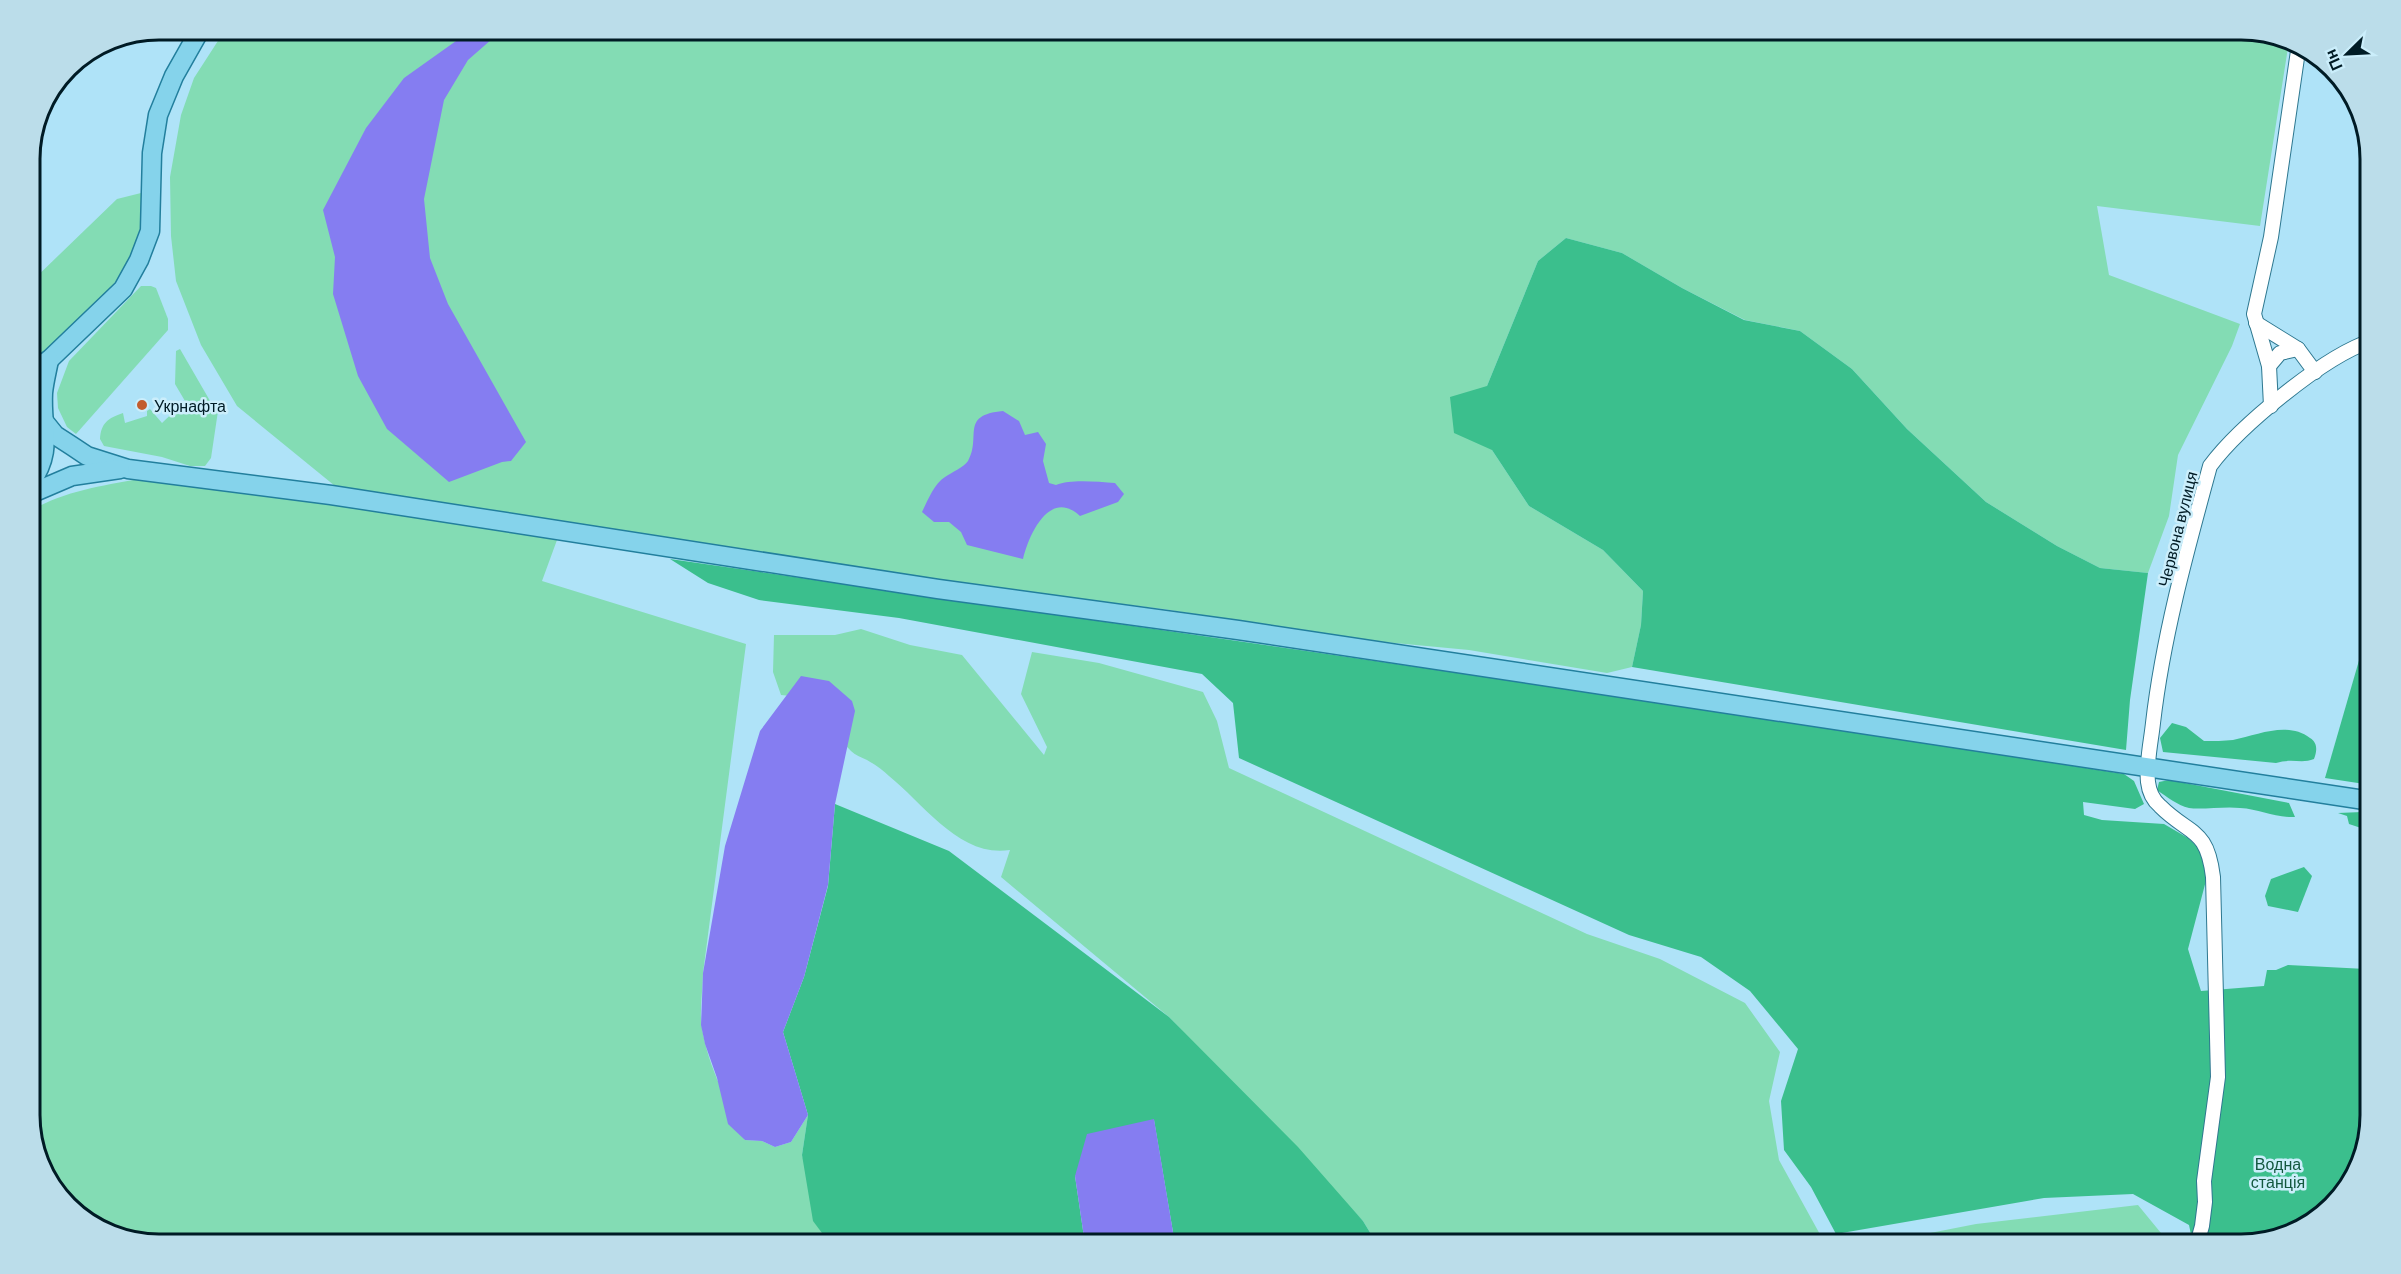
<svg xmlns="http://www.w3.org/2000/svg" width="2401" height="1274" font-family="Barlow,sans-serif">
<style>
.green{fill:#83dcb4}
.forest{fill:#3bbf8d}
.water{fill:#857df1}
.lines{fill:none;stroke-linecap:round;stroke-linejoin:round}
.minor-casing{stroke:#2e7890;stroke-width:16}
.major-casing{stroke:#227f9d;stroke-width:21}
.minor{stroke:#fff;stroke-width:14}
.major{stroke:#85d3eb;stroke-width:18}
.poi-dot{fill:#c25c2d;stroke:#cbeefb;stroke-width:2}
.labels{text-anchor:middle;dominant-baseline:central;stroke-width:5;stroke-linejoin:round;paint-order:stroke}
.poi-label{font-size:16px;fill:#001b25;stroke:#cbeefb;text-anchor:start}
.street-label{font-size:16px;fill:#001b25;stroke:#cbeefb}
.park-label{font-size:16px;fill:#13583f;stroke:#cbeefb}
.rim{fill:none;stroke:#001b25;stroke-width:3}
</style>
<rect width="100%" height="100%" fill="#afe3f8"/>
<g class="green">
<polygon points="225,30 2241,30 2289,41 2260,226 2097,206 2109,275 2240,324 2232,346 2178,455 2169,516 2148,573 2100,568 2057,546 1986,502 1907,429 1852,369 1800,331 1745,320 1682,288 1622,253 1566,238 1538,261 1487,386 1492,450 1529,506 1603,550 1643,591 1641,625 1632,667 1607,673 1469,650 1363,640 1163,609 910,579 420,502 335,486 237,406 201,345 176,281 171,236 170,177 181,115 194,78"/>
<path d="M145,192c-2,15 -2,31 -5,46 -9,40 -79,101 -110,130v-85l87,-84z"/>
<polygon points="141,286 151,286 156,288 168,319 168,330 76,434 67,427 58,408 57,393 69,361"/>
<path d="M180,349l33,57 5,5 -7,47 -6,8h-15l-28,-9 -58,-11 -4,-7c1,-16 8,-21 23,-26l2,10 22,-7v-5l3,-2 12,14 23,-22 -10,-17 1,-33z"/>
<path d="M30,419c12,19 7,32 0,51z"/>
<path d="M139,479l83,7 335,54 -15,41 204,63 -43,329c0,17 -4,38 -1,55 6,39 27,77 43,112l17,1 13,6 16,-5 17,-27 -6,40 26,86 18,3h-686l-58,-14 -50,-43 -22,-64v-612c35,-20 70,-25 109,-32z"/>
<path d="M861,629l49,16 52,10 82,100 3,-8 -26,-53 11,-42 67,11 104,29 14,29 12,47 358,166 73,25 85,44 35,49 -11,49 10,59 43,78 52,6 102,-20 162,-19 32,39h-793l-14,-23 -194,-204 -168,-140 9,-27c-50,8 -86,-46 -121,-74 -6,-6 -15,-12 -22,-16 -6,-3 -12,-5 -16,-9 -15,-14 -21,-34 -30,-52l-40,-4 -8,-23 1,-37h61z"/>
</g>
<g class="forest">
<polygon points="1566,238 1622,253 1682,288 1744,320 1800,331 1852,369 1907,429 1986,502 2057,546 2100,568 2148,573 2130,700 2126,750 1632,667 1641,625 1643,591 1603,550 1529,506 1492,450 1454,433 1450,397 1487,386 1538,261"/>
<polygon points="670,559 1762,717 2124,774 2134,781 2144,804 2135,809 2083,802 2084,815 2102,820 2164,824 2188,838 2201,850 2208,873 2188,949 2201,991 2264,986 2267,970 2276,970 2288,965 2366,969 2371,978 2371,1114 2357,1172 2306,1226 2242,1244 2193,1244 2189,1225 2133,1194 2044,1198 1836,1234 1811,1187 1784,1150 1781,1101 1798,1049 1750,991 1701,957 1629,935 1239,758 1233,703 1202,674 899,618 759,600 708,583"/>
<polygon points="2371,619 2371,785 2325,778"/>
<path d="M2172,723l14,4 18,14c10,0 20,0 29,-1 25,-5 54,-19 77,-2 8,5 7,13 4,21 -12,5 -22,-1 -38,4l-113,-11 -3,-14z"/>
<path d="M2169,780l120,23 6,14c-20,1 -35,-8 -55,-9 -15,-2 -38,2 -51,0 -12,-3 -22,-11 -32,-18l2,-8z"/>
<polygon points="835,804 949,851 1169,1017 1298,1147 1363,1221 1377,1244 1175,1244 1154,1120 1075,1176 1085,1244 846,1244 828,1241 813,1221 802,1155 808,1115 783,1032 804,977 828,886"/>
<polygon points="2362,812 2371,814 2371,822 2361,828 2349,824 2347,816 2338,813"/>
<polygon points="2304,867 2312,876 2298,912 2268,906 2265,896 2271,879"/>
</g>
<g class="water">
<polygon points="492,39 468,60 444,100 424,199 430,258 448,304 526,442 511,461 502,462 449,482 387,429 358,376 333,294 335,257 323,210 366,128 404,78 456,41"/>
<path d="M1003,411l16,10 6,14 13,-3 8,12 -3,17 6,22 7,2c15,-6 41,-3 59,-2l9,11 -6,8 -38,14c-30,-28 -51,18 -57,43l-56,-14 -6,-13 -12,-10h-15l-12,-10c6,-12 12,-28 23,-35 7,-5 18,-9 23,-16 14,-24 -9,-46 35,-50z"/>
<polygon points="801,676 829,681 852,701 855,711 835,804 828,885 804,977 783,1032 808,1115 791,1142 775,1147 762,1141 745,1140 728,1124 717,1078 705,1044 701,1025 703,973 725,846 760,731"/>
<polygon points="1154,1119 1175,1244 1085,1244 1075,1176 1087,1134"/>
</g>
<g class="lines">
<g class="minor-casing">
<g id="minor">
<polyline points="2256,323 2298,349 2315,372"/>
<polyline points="2269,366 2280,353 2298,349"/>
<polyline points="2271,406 2269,366 2254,314 2271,237 2299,44"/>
<path d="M2197,1244l5,-18 3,-24 -1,-21 14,-104 -5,-200c-6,-50 -23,-41 -53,-71 -7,-6 -11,-15 -12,-24 -2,-19 3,-40 5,-59 10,-87 34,-173 57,-257 29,-39 114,-110 161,-125"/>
</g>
</g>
<g class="major-casing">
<g id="major">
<polyline points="30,372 49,360 123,289 139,260 150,231 152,153 158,115 174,76 200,30"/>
<polyline points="30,404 55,435 72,446 87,456 128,469 331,495 938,589 1238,630 2371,801"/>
<path d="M30,484c24,-34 11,-54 13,-91 1,-11 4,-22 6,-33"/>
<polyline points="30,494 72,476 120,469"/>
</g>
</g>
<use href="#minor" class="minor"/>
<use href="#major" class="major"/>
</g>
<circle class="poi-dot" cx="142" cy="405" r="6"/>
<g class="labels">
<g class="poi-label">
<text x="154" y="405">Укрнафта</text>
</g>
<g class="street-label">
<text transform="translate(2177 529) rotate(-76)">Червона вулиця</text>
</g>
<g class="park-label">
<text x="2278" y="1163">Водна<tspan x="2278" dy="18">станція</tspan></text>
</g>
</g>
<path d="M0 0H2401V1274H0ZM159 40H2241A119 119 0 0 1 2360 159V1115A119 119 0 0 1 2241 1234H159A119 119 0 0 1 40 1115V159A119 119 0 0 1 159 40Z" fill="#bbddea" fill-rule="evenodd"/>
<path class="rim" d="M159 40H2241A119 119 0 0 1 2360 159V1115A119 119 0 0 1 2241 1234H159A119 119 0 0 1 40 1115V159A119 119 0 0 1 159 40Z"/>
<g transform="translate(2347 54) rotate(246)" stroke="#cbeefb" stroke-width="4.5" paint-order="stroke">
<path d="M0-4.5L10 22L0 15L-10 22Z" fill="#001b25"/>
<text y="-9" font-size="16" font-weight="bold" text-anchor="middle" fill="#001b25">Пн</text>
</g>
</svg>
